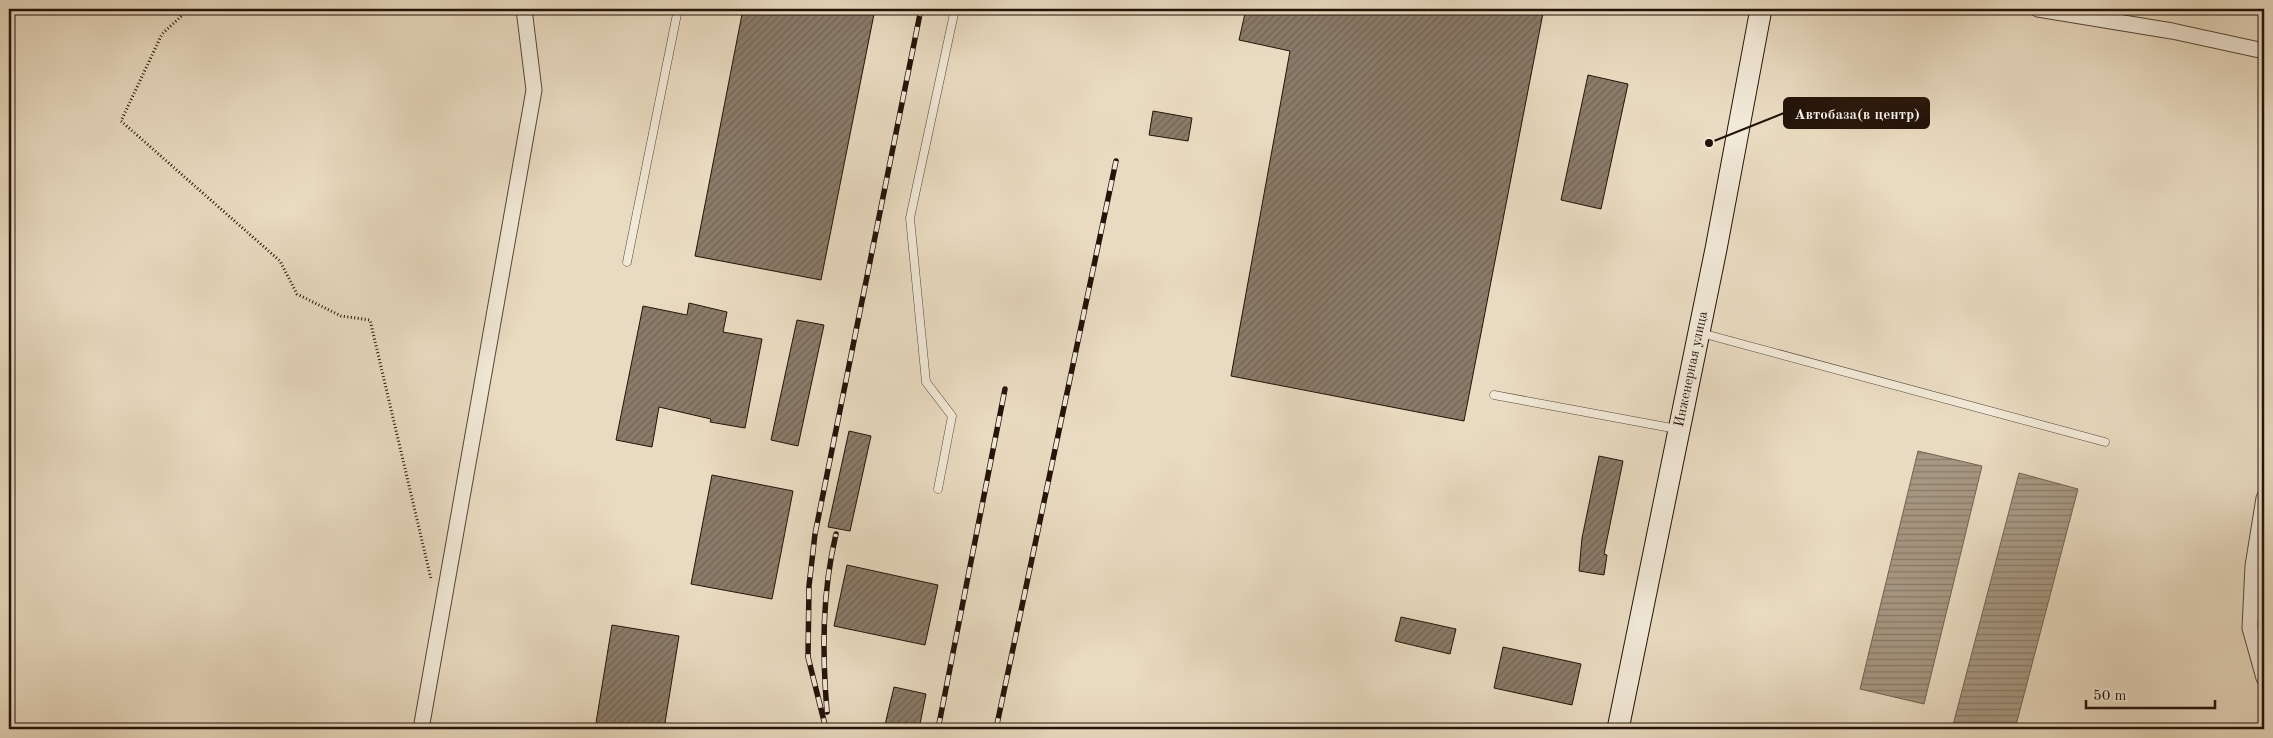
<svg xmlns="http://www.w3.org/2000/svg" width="2273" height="738" font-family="'Old Standard TT',serif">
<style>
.water{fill:url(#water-rules);stroke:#726252}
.building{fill:url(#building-hatch);stroke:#231309}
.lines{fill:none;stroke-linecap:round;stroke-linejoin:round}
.lane-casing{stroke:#544537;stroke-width:9}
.street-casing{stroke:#544537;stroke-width:17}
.secondary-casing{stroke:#231309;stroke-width:23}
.path{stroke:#231309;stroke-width:3;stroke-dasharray:1 2.5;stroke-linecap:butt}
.lane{stroke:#f1e8d7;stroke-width:8}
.street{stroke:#f1e8d7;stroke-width:15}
.secondary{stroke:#f1e8d7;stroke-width:21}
.rail-casing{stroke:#231309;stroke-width:5.5}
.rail{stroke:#f1e8d7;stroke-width:4;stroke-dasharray:11;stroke-linecap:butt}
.labels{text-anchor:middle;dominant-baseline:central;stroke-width:4;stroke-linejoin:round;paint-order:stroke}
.street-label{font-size:14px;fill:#231309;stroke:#f1e8d7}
.leader{fill:none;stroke:#231309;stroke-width:2}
.callout-dot{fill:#231309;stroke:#f1e8d7;stroke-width:2}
.callout{fill:#231309;stroke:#231309;stroke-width:2}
.callout-label{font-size:15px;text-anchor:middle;font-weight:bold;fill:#fff}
</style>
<defs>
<pattern id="water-rules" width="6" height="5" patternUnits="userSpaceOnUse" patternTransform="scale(1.25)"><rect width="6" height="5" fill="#a69782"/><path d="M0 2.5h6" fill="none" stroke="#877a69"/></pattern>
<pattern id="building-hatch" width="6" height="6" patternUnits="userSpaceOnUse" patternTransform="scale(1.25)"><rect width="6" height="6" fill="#8a7b69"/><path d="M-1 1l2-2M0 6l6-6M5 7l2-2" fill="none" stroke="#706455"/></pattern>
</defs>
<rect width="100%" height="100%" fill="#e9dbc1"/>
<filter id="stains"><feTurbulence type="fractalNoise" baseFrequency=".004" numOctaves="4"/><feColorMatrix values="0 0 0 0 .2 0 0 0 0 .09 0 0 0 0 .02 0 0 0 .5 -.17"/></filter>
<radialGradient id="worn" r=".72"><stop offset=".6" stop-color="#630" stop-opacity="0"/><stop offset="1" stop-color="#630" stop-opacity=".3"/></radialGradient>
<g class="water">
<polygon points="1918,451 1982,466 1924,704 1860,689"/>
<polygon points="2019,473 2078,489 2015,729 1969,729 1953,725"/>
</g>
<g class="building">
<polygon points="743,9 875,9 821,280 695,256"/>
<polygon points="1246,9 1523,9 1543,13 1464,421 1231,376 1290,51 1239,40"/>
<polygon points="1588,75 1628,84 1601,209 1561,200"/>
<polygon points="1153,111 1192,118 1188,141 1149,135"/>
<polygon points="689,303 727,312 723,332 762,339 745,428 710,422 711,419 659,407 652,447 616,440 643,306 687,315"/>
<polygon points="797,320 824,325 798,446 771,440"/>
<polygon points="849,431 871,436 850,531 828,527"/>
<polygon points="1599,456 1623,461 1604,554 1607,555 1604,575 1579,571 1582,538"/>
<polygon points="712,475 793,491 772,599 691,584"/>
<polygon points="847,565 938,585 925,645 834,626"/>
<polygon points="1401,617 1456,629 1450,654 1395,641"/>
<polygon points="612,625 679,636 664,729 595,729"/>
<polygon points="1503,647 1581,664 1572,705 1494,688"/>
<polygon points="894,687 926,694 919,729 884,729"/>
</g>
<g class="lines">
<g class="lane-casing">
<g id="lane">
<polyline points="627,262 678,9"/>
<polyline points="1701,333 2105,442"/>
<polyline points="1494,395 1677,429"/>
<polyline points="938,489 952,416 926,382 910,218 955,9"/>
</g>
</g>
<g class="street-casing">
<g id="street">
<polyline points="2038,9 2172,31 2264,51"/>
<polyline points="2264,498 2253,566 2250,628 2264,678"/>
<polyline points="421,729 534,90 524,9"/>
</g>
</g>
<g class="secondary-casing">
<polyline id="secondary" points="1618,729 1716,249 1761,9"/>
</g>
<polyline class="path" points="189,9 162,34 121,121 280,261 297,294 341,316 370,320 431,579"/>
<use href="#lane" class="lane"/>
<use href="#street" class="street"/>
<use href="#secondary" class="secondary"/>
<g class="rail-casing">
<g id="rail">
<path d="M827,712c-5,-60 -5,-119 9,-178"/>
<polyline points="826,729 808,657 809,586 815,534 921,9"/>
<polyline points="938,729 1005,389"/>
<polyline points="996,729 1116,161"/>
</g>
</g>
<use href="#rail" class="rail"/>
</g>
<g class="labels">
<g class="street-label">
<text transform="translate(1691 369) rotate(-78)">Инженерная улица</text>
</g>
</g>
<path class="leader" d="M1709 143L1784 113"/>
<circle class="callout-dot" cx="1709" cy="143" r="5"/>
<rect class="callout" x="1784" y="98" width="145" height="30" rx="5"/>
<g class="callout-label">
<text x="1857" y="119">Автобаза(в центр)</text>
</g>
<rect width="2273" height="738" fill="none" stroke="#e9dbc1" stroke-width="30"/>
<rect x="10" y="10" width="2253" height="718" fill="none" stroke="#231309" stroke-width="2.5"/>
<rect x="15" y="15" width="2243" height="708" fill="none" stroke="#231309"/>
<path d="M2086 700v8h129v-8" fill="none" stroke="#231309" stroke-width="2.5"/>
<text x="2093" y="700" font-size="15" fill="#231309" stroke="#f1e8d7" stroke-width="4" paint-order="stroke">50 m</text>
<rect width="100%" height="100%" filter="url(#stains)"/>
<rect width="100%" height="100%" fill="url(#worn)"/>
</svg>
